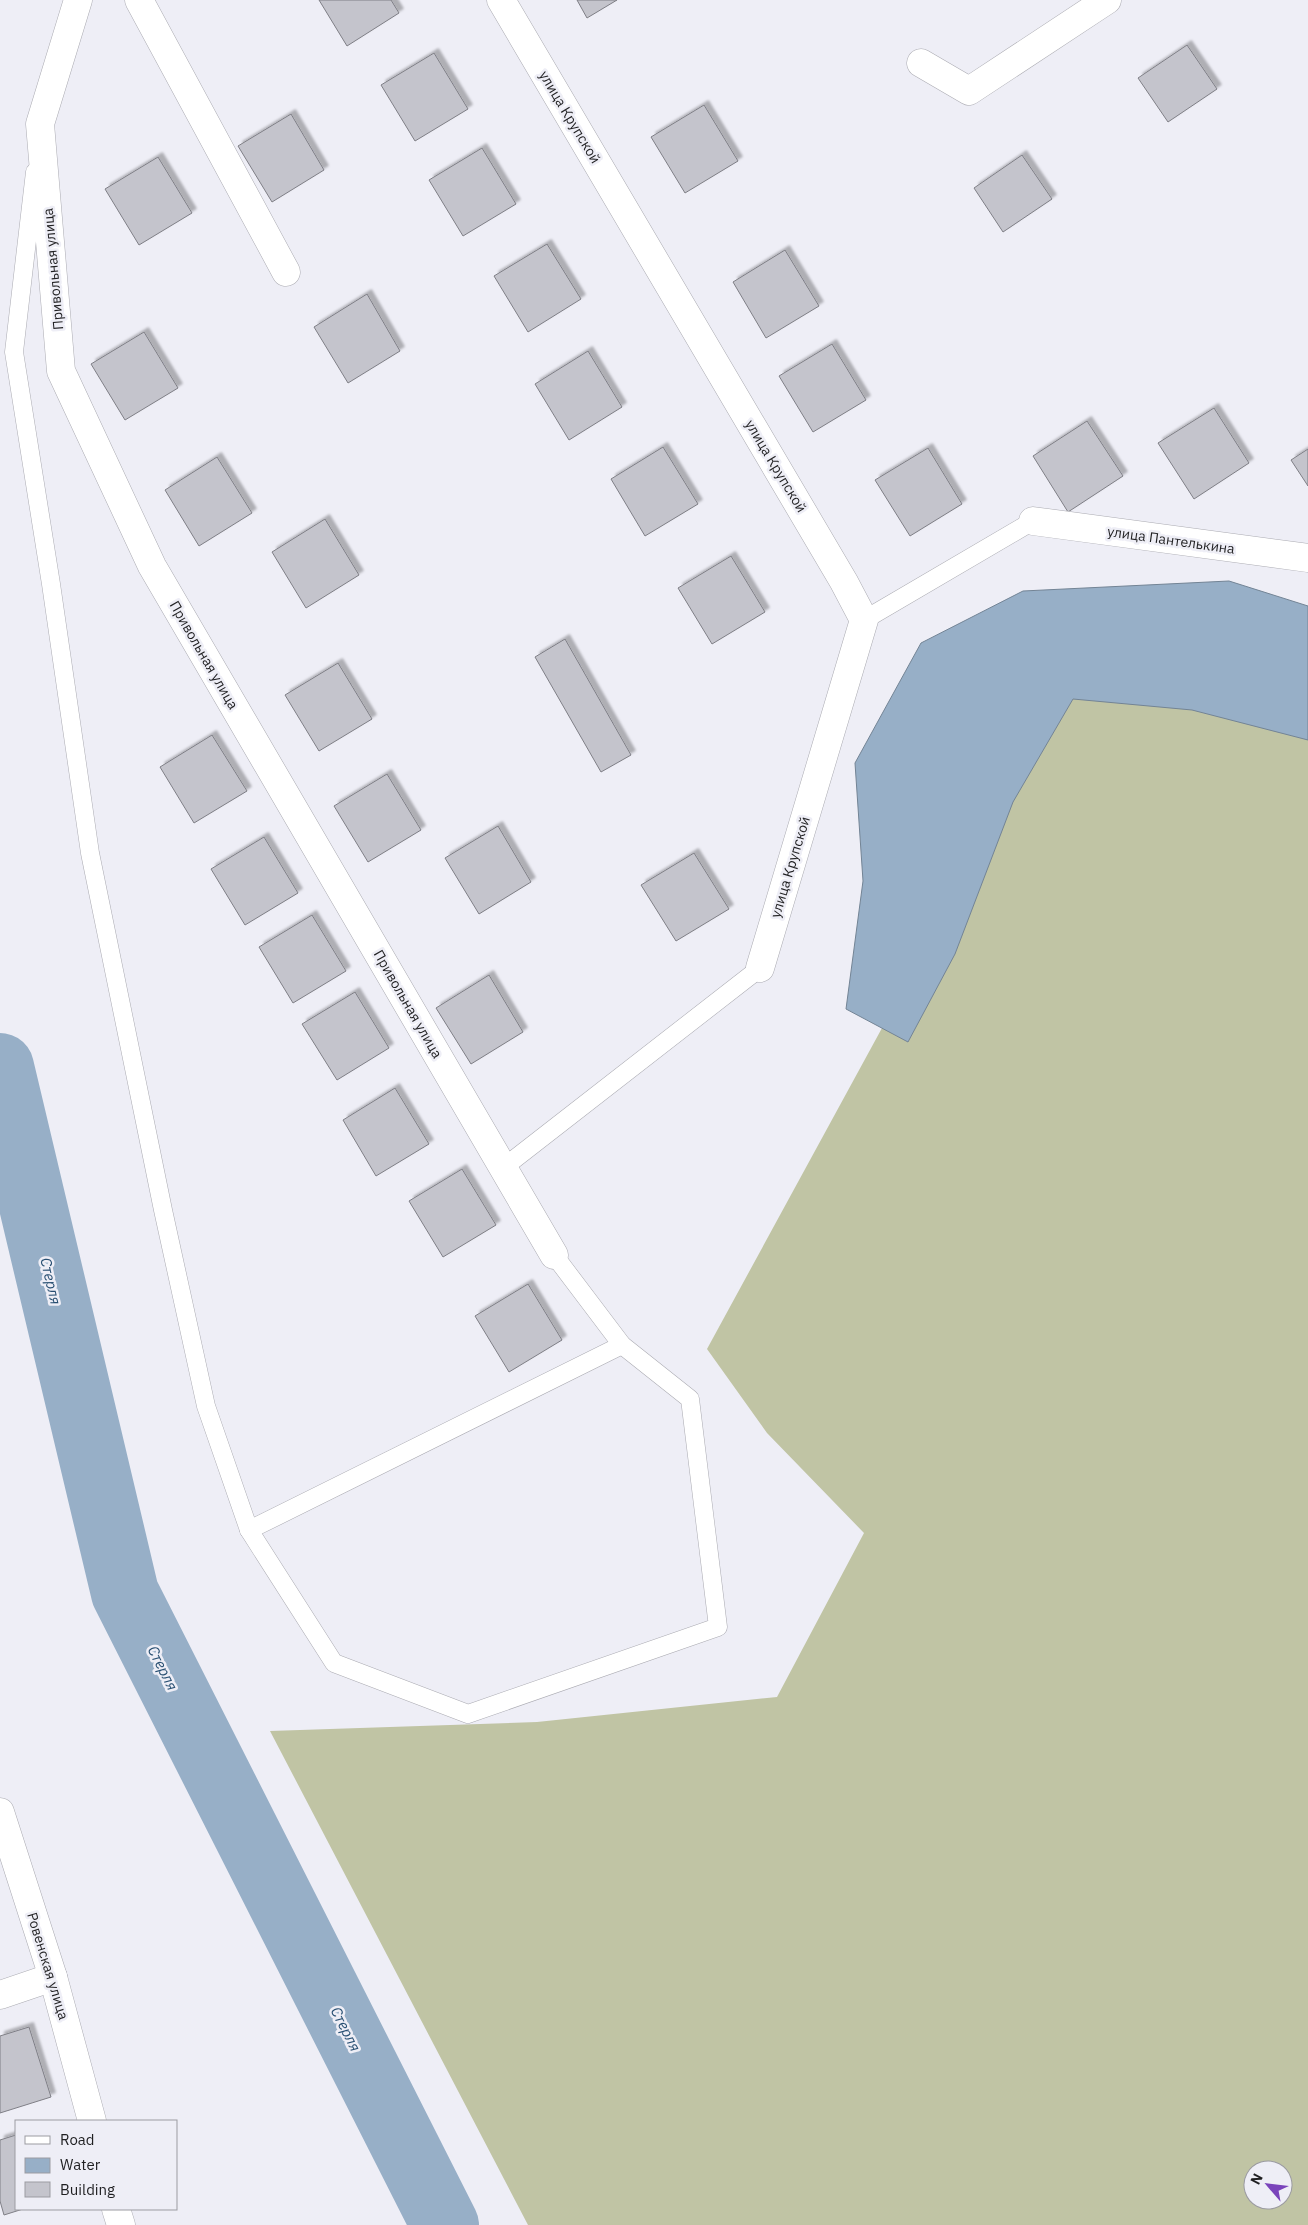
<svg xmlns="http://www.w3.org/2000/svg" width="1308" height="2225" font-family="'IBM Plex Sans',sans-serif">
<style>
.forest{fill:#c0c4a4;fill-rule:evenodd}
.water{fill:#97afc7;stroke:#738495}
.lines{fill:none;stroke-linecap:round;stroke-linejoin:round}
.river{stroke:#97afc7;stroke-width:68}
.building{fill:#c4c4cc;stroke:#7f7f86;filter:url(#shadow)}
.service-casing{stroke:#ababb2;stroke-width:19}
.minor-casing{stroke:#ababb2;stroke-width:29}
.service{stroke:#fff;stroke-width:18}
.minor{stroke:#fff;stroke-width:28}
.labels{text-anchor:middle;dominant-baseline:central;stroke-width:5;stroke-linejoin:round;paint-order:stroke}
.street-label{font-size:14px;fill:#1f1f21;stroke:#eeeef6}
.water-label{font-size:15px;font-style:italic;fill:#284f72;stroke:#eeeef6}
</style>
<defs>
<filter id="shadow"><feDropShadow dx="4.5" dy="-4.5" stdDeviation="1" flood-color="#0004"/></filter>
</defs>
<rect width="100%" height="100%" fill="#eeeef6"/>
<path class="forest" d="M1004,682l304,27v1516h-780l-258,-494 267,-9 240,-25 87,-164 -97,-100 -60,-84 175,-321 47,-224zM1253,2170h30v30h-30z"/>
<polygon class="water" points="1229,581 1308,606 1308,740 1192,710 1073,699 1013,802 955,954 908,1042 846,1009 863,881 855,763 921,643 1023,591"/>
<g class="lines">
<polyline class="river" points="0,1067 125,1593 445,2225"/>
</g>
<g class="building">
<polygon points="319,0 391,0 399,13 347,46"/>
<polygon points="577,0 617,0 587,18"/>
<polygon points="1187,45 1217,89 1168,122 1138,78"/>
<polygon points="434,53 468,109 415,141 381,85"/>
<polygon points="704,105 738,161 685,193 651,137"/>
<polygon points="291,114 324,170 272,202 238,146"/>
<polygon points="482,148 516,204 463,236 429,180"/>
<polygon points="1022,155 1052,199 1003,232 974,188"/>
<polygon points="158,157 192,213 139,245 105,189"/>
<polygon points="547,244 581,299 528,332 494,276"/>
<polygon points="785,250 819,306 766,338 733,282"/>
<polygon points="367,294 400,351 348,383 314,327"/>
<polygon points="144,332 178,388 125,420 91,364"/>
<polygon points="832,344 866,400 813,432 779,376"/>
<polygon points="588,351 622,407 569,440 535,384"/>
<polygon points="1214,408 1249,463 1194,499 1158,443"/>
<polygon points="1087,421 1123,476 1068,512 1033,456"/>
<polygon points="663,447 698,504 645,536 611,479"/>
<polygon points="928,448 962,504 910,536 875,480"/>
<polygon points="1308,449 1308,486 1291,460"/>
<polygon points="217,457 252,513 199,546 165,490"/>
<polygon points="325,519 359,575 306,608 272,552"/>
<polygon points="731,556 765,612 712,644 678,588"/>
<polygon points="565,639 631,755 601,772 535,657"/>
<polygon points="338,663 372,719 319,751 285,695"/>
<polygon points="212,735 247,791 194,823 160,767"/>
<polygon points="387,774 421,830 368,862 334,806"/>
<polygon points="498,826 531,882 479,914 445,858"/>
<polygon points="264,837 298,893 245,925 211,869"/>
<polygon points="694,853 729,909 676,941 641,885"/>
<polygon points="312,915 346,971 293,1003 259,947"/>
<polygon points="489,975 523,1032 471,1064 436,1008"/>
<polygon points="355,992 389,1048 337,1080 302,1024"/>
<polygon points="395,1088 429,1144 376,1176 343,1120"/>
<polygon points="462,1169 496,1225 443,1257 409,1201"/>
<polygon points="528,1284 562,1340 509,1372 475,1316"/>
<polygon points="29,2027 51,2097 0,2113 0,2036"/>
<polygon points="16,2135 16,2209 23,2209 4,2215 0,2201 0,2140"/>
</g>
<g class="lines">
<g class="service-casing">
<g id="service">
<polyline points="35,172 14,352 51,584 90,853 163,1210 206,1406 249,1530 334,1663 468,1714 718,1627 690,1399 622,1345 554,1255"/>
<polyline points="864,620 1033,521"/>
<polyline points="503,1168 760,968"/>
<polyline points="249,1530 622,1345"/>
</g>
</g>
<g class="minor-casing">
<g id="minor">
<polyline points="78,0 40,124 61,371 152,566 554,1255"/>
<polyline points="139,0 286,272"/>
<polyline points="501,0 844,582 864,620 760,968"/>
<polyline points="921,63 969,91 1107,0"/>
<polyline points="1033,521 1308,558"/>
<polyline points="0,1812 53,1977 92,2121"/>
<polyline points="0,1995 53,1977"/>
<polyline points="116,2209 121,2225"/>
</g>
</g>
<use href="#service" class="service"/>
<use href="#minor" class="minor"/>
</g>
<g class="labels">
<g class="street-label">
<text transform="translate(570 117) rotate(59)">улица Крупской</text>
<text transform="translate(53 269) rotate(-95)">Привольная улица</text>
<text transform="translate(776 466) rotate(59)">улица Крупской</text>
<text transform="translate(1171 540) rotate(8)">улица Пантелькина</text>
<text transform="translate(204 655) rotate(60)">Привольная улица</text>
<text transform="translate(790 867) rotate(-73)">улица Крупской</text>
<text transform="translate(408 1004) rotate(60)">Привольная улица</text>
<text transform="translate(48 1966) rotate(73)">Ровенская улица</text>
</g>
<g class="water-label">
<text transform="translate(51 1281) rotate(77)">Стерля</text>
<text transform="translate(163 1668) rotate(63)">Стерля</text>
<text transform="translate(346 2029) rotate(63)">Стерля</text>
</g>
</g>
<rect x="15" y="2120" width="162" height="90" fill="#eeeef6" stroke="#9b9ba1"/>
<rect x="25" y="2136" width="25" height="8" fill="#ffffff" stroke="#9b9ba1"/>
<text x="60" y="2145" font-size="15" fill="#1f1f21">Road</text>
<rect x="25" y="2158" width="25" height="15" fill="#97afc7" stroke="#9b9ba1"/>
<text x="60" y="2170" font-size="15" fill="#1f1f21">Water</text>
<rect x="25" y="2182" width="25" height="15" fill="#c4c4cc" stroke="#9b9ba1"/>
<text x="60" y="2195" font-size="15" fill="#1f1f21">Building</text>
<g transform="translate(1268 2185) rotate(298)"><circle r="24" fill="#eeeef6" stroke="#9b9ba1"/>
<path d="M0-4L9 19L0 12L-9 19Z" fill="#7a44bb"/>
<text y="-8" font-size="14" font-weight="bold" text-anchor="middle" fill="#1f1f21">N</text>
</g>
</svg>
